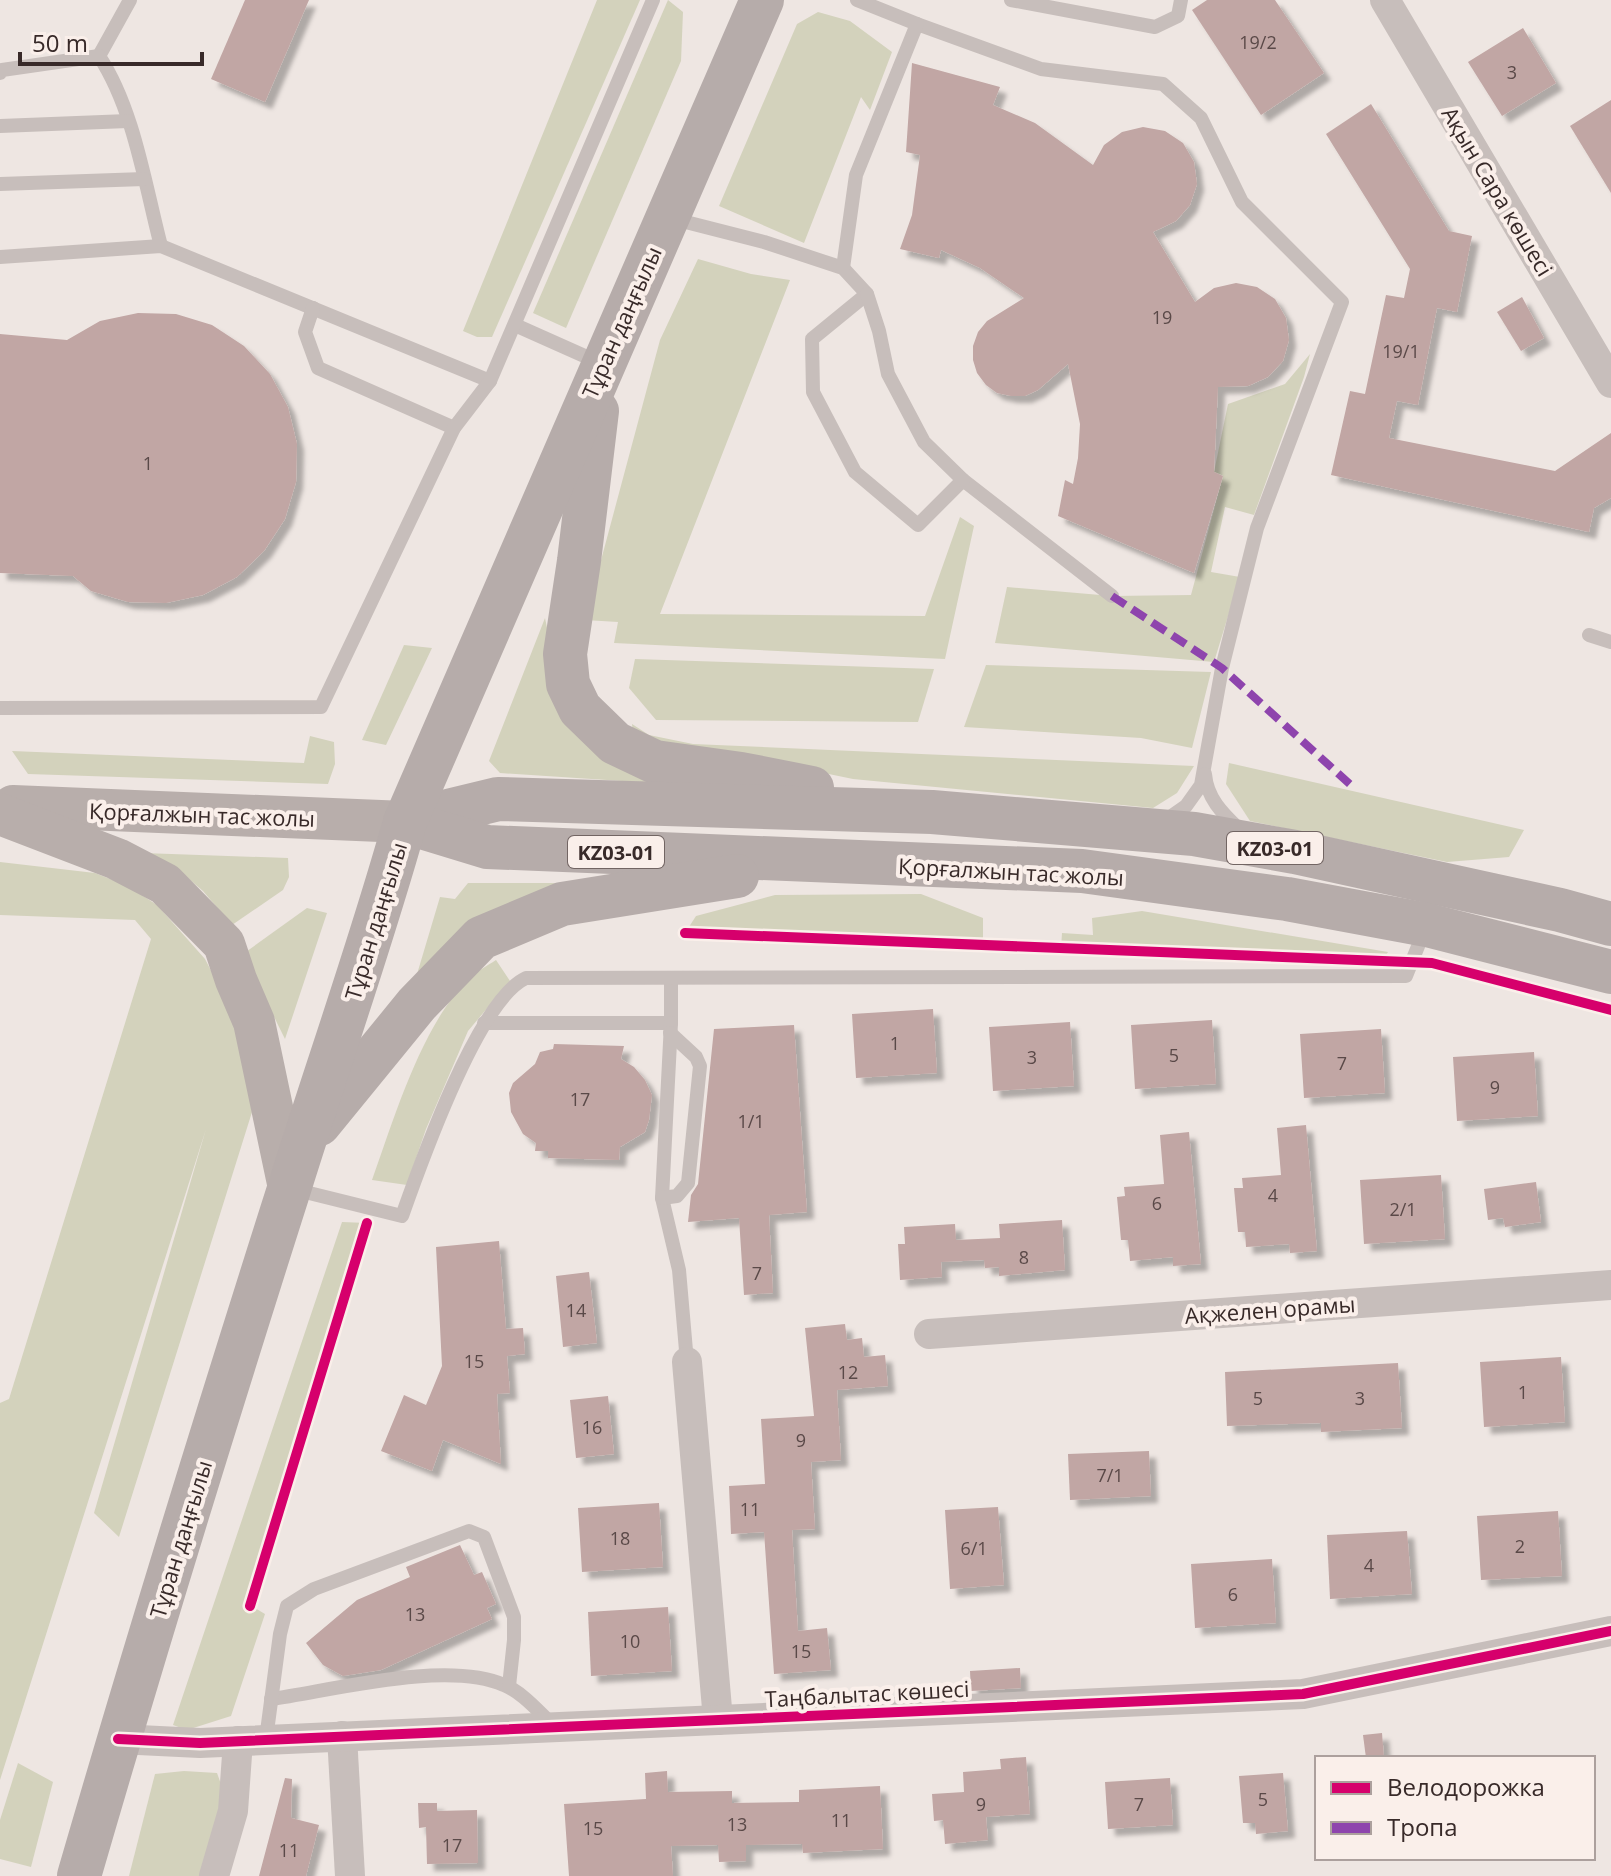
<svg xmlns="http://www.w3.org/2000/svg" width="1611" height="1876" font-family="'Open Sans',sans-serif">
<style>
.green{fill:#d3d2bc}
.building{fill:#c1a6a4;filter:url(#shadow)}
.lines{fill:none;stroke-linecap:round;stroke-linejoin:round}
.lane{stroke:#c7bebb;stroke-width:14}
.street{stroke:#c7bebb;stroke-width:30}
.secondary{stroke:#b8aeab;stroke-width:42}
.primary{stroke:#b6acaa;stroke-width:44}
.quiet{stroke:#8e44ad;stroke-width:8;stroke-dasharray:16 8;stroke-linecap:butt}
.cycleway-casing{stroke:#faefea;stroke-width:15}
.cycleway{stroke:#d6006c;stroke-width:10}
.labels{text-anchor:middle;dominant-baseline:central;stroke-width:8;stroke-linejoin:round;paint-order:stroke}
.number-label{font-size:18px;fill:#5a4948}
.shield{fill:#faefea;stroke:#726563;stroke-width:2}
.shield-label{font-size:20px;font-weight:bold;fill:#382a29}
.street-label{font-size:22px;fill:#382a29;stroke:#faefea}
</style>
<defs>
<filter id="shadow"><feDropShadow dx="7" dy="7" stdDeviation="2" flood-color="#0004"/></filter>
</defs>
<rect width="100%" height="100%" fill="#eee6e2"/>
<g class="green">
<polygon points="597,0 640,0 492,337 477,337 463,331"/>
<polygon points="668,0 683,12 681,61 566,328 533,313"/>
<polygon points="818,12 850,21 892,52 870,110 861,97 804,243 719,206 797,24"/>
<polygon points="698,259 751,274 790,280 660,614 925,616 960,517 974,526 945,659 614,643 618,622 585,620 660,340"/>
<polygon points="1310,354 1304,377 1254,515 1225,507 1211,572 1240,577 1214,662 995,643 1007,587 1112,596 1191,595 1223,476 1214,472 1228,404 1285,384"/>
<polygon points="545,618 566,721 668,784 500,773 489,761"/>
<polygon points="404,645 432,648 386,745 362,740"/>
<polygon points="635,659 934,669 918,722 656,720 629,688"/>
<polygon points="986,665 1211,672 1192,748 1141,738 964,727"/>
<polygon points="632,724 649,735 693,744 1194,766 1177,793 1153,808 853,779 761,760 644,743 633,734"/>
<polygon points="310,736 334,742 335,764 328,784 28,774 12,751 304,763"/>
<polygon points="1229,763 1524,830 1509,857 1447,862 1250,821 1226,784"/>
<polygon points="143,853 288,858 289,877 283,890 232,925 203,891 175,867"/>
<polygon points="0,862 95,873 128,886 157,905 205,959 238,1023 252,1112 119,1537 94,1513 206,1129 0,1780 0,1403 9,1399 151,939 135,920 0,915"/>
<polygon points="468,883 593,883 409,1001 440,897 455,899"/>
<polygon points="921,894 983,918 983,945 685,933 696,916 775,895"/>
<polygon points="307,908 327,913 285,1039 243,954"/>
<polygon points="1142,911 1388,952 1382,961 1061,948 1062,933 1093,935 1092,918"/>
<path d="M496,960l14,21 -42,50 -42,98 -19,56 -35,-5c22,-61 50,-157 98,-202 7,-7 17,-12 26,-18z"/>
<polygon points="342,1222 367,1223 250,1605 265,1614 231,1716 187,1730 173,1725"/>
<polygon points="18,1763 53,1782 31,1867 0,1859 0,1820"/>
<polygon points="184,1771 217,1773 227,1801 203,1876 129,1876 155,1774"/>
</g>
<g class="building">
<polygon points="245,0 309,0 265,102 211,79"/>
<polygon points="1207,0 1275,0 1324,73 1261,115 1192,10"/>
<polygon points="1523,28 1556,83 1502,116 1468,62"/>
<polygon points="912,63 1000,87 993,105 1035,123 1093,165 1104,145 1122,132 1143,127 1165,131 1183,143 1194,162 1197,184 1190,205 1176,221 1153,232 1195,302 1214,288 1236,283 1257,287 1275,299 1286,318 1289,340 1283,361 1268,377 1248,386 1218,387 1214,472 1223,476 1194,573 1058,516 1065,480 1073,484 1078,458 1080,424 1068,364 1038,390 1025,396 1011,396 997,393 986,385 977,373 973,360 973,346 978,332 987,321 1024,298 980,268 941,250 939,258 900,249 912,215 920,155 906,152"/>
<polygon points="1611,100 1611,193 1570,126"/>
<polygon points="1371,104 1449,231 1472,236 1457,312 1437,308 1418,405 1397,401 1389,438 1555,471 1611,433 1611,498 1594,508 1589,532 1331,475 1350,391 1365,394 1386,295 1404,298 1410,269 1326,134"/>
<polygon points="1522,297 1544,338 1521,351 1497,312"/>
<polygon points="138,313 176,314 212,325 244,346 270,374 288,407 297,444 296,482 285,519 264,551 237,577 203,595 166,603 128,602 91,591 73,576 0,573 0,334 67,340 100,321"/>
<polygon points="933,1009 937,1073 856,1078 852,1014"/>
<polygon points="1212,1020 1216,1084 1135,1089 1131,1025"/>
<polygon points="1070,1022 1074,1086 993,1091 989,1027"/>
<polygon points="794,1025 807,1212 769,1215 773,1293 744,1295 739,1218 688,1222 691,1195 698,1184 714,1029"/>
<polygon points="1381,1029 1385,1093 1304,1098 1300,1034"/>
<polygon points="554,1044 624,1046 621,1059 634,1067 645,1080 652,1095 649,1120 645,1132 620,1147 619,1160 548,1158 548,1151 535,1151 536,1143 523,1134 511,1112 509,1093 513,1083 535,1064 540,1052 553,1049"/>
<polygon points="1534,1052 1538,1116 1457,1121 1453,1057"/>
<polygon points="1306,1125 1317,1251 1290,1253 1289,1244 1246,1247 1245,1232 1238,1232 1234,1188 1243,1188 1242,1178 1281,1175 1277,1128"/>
<polygon points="1189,1132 1201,1264 1173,1266 1173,1257 1130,1261 1128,1240 1121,1240 1117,1197 1125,1196 1124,1187 1164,1184 1160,1135"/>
<polygon points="1441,1175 1445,1239 1364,1244 1360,1180"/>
<polygon points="1536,1182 1541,1222 1505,1227 1503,1218 1488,1220 1484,1189"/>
<polygon points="1062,1220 1065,1270 999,1276 999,1267 985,1268 984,1260 941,1262 942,1277 900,1280 898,1244 905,1244 904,1227 955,1224 956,1240 1000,1238 999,1224"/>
<polygon points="499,1241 506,1329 523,1328 525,1354 507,1356 510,1393 497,1394 501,1464 443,1440 432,1471 381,1451 404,1395 426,1405 442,1366 436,1247"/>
<polygon points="589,1272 597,1343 563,1347 556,1276"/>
<polygon points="845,1324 847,1340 862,1338 864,1357 885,1355 888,1386 837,1390 841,1460 811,1462 815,1529 792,1530 798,1631 827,1628 831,1670 774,1674 764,1532 731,1534 729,1486 765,1484 761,1419 814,1416 805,1328"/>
<polygon points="1561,1357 1565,1422 1484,1427 1480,1362"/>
<polygon points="1398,1363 1402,1428 1321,1432 1321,1423 1227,1426 1225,1372"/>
<polygon points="608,1396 614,1454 576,1458 570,1400"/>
<polygon points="1149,1451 1151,1496 1070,1500 1068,1454"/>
<polygon points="659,1503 663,1567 582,1572 578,1508"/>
<polygon points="998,1507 1004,1585 950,1589 945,1510"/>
<polygon points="1558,1511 1562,1576 1481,1580 1477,1516"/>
<polygon points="1407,1531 1412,1594 1330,1599 1327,1535"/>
<polygon points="460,1545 474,1575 482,1572 496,1604 487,1608 492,1619 381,1670 343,1676 323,1665 306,1643 357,1600 410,1577 406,1567"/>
<polygon points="1272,1559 1276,1623 1195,1628 1191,1564"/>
<polygon points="668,1607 672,1671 591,1676 588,1612"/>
<polygon points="1020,1668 1021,1688 971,1691 970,1671"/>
<polygon points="1382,1733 1384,1758 1366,1758 1363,1735"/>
<polygon points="1026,1757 1030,1814 986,1817 988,1840 945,1844 943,1820 934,1821 932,1794 964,1792 963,1772 1001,1769 1000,1759"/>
<polygon points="667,1771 668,1792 732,1791 732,1803 799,1802 799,1790 880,1786 883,1849 803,1853 802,1844 746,1845 746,1861 719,1862 718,1845 671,1846 673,1876 569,1876 564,1804 646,1799 645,1773"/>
<polygon points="1283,1773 1288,1831 1256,1834 1255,1823 1243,1823 1239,1776"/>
<polygon points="285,1778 292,1779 291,1818 319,1825 306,1876 259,1876"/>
<polygon points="1170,1778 1173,1825 1108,1829 1105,1782"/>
<polygon points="418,1803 437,1803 437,1811 477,1810 478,1863 427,1864 426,1827 419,1828"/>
</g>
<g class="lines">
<g class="lane">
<path d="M130,0l-31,56c35,53 46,129 62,190"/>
<polyline points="1011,0 1155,27 1178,16 1181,0"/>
<polyline points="917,24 1041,69 1163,84 1201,118 1242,202 1342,302 1257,528 1222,668 1201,785 1186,806 1166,820"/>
<polyline points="0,73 2,70 99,56"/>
<polyline points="0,126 128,121"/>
<polyline points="0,184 144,179"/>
<polyline points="670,218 764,242 843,268 867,294 812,339 813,392 855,472 918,525 963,480 1112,596"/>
<polyline points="0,257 161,246 490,381"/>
<polyline points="843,268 856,175 917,24 857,0"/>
<polyline points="867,294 879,331 888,374 924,442 963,480"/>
<polyline points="313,308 305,332 318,368 454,428"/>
<polyline points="515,325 598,362"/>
<polyline points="1589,635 1611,642"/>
<polyline points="0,708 321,707 454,428 490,381 653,0"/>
<path d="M1205,774c2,24 17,39 34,55"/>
<polyline points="484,1023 671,1023 671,978"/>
<polyline points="671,1023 662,1198 679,1270 687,1362"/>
<path d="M293,1189l109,27c18,-51 76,-216 124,-238l880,-2 19,-47"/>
<polyline points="662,1198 677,1196 688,1183 700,1066 696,1057 670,1033"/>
<path d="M271,1699c63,-9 176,-39 233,-14 18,7 34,26 48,39"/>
<polyline points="266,1739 280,1634 287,1606 314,1589 469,1531 484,1537 514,1617 514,1640 509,1686"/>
</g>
<g class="street">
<polyline points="1385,0 1611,383"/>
<polyline points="929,1334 1611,1285"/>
<polyline points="687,1362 718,1720"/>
<polyline points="342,1736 350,1876"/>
<polyline points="118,1739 200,1743 1303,1694 1611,1631"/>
<polyline points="214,1876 233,1811 238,1741"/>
</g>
<g class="secondary">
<polyline points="13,806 405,822"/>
<polyline points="0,814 117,859 165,884 224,944 236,980 254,1022 289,1188"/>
</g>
<g class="primary">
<polyline points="597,411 579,561 565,654 568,684 580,709 615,743 655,762 741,774 812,788"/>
<polyline points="407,821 498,799 932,812 1194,834 1295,852 1560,910 1611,924"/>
<polyline points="405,822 487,847 1082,871 1287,899 1427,925 1611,972"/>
<polyline points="319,1124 417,1004 481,938 562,904 737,876"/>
<path d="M79,1876c67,-231 138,-461 211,-690 38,-122 81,-242 115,-364l357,-822"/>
</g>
<polyline class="quiet" points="1112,596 1222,668 1353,787"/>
<g class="cycleway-casing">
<g id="cycleway">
<polyline points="685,933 1432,963 1611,1010"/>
<polyline points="250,1606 367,1223"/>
<polyline points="118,1739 200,1743 1303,1694 1611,1631"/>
</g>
</g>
<use href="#cycleway" class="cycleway"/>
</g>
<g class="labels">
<g class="number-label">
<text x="1258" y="42">19/2</text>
<text x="1512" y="72">3</text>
<text x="1162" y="317">19</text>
<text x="1401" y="351">19/1</text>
<text x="148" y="463">1</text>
<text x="895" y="1043">1</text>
<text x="1174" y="1055">5</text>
<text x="1032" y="1057">3</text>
<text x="1342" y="1063">7</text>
<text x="1495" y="1087">9</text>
<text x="580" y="1099">17</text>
<text x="751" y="1121">1/1</text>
<text x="1273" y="1195">4</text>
<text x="1157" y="1203">6</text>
<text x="1403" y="1209">2/1</text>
<text x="1024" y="1257">8</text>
<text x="757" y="1273">7</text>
<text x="576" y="1310">14</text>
<text x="474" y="1361">15</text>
<text x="848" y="1372">12</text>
<text x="1523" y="1392">1</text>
<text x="1258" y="1398">5</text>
<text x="1360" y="1398">3</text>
<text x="592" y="1427">16</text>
<text x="801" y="1440">9</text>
<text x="1110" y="1475">7/1</text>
<text x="750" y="1509">11</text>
<text x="620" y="1538">18</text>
<text x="1520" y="1546">2</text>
<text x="974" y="1548">6/1</text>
<text x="1369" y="1565">4</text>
<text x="1233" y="1594">6</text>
<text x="415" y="1614">13</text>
<text x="630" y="1641">10</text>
<text x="801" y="1651">15</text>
<text x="1263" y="1799">5</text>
<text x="981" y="1804">9</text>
<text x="1139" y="1804">7</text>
<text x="841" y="1820">11</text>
<text x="737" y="1824">13</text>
<text x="593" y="1828">15</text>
<text x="452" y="1845">17</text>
<text x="289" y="1850">11</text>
</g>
<g class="shield">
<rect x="1227" y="832" width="96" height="32" rx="6"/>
<rect x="568" y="836" width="96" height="32" rx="6"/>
</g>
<g class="shield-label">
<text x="1275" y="848">KZ03-01</text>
<text x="616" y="852">KZ03-01</text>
</g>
<g class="street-label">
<text transform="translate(1498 191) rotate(59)">Ақын Сара көшесі</text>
<text transform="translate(621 322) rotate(-66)">Тұран даңғылы</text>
<text transform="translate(202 814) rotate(2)">Қорғалжын тас жолы</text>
<text transform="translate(1011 871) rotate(3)">Қорғалжын тас жолы</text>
<text transform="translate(375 921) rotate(-73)">Тұран даңғылы</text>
<text transform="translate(1270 1309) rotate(-4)">Ақжелен орамы</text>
<text transform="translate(180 1539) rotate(-73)">Тұран даңғылы</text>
<text transform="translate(867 1693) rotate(-3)">Таңбалытас көшесі</text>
</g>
</g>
<rect x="1315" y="1756" width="280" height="104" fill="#faefea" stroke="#aca09d" stroke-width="2"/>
<rect x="1331" y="1782" width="40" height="12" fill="#d6006c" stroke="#aca09d" stroke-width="2"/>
<text x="1387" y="1796" font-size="24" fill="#382a29">Велодорожка</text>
<rect x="1331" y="1822" width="40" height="12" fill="#8e44ad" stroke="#aca09d" stroke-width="2"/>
<text x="1387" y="1836" font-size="24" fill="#382a29">Тропа</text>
<path d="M20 52v12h182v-12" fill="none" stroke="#382a29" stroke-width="4"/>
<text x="32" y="52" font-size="24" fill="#382a29" stroke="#faefea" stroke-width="6" paint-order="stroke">50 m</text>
</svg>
